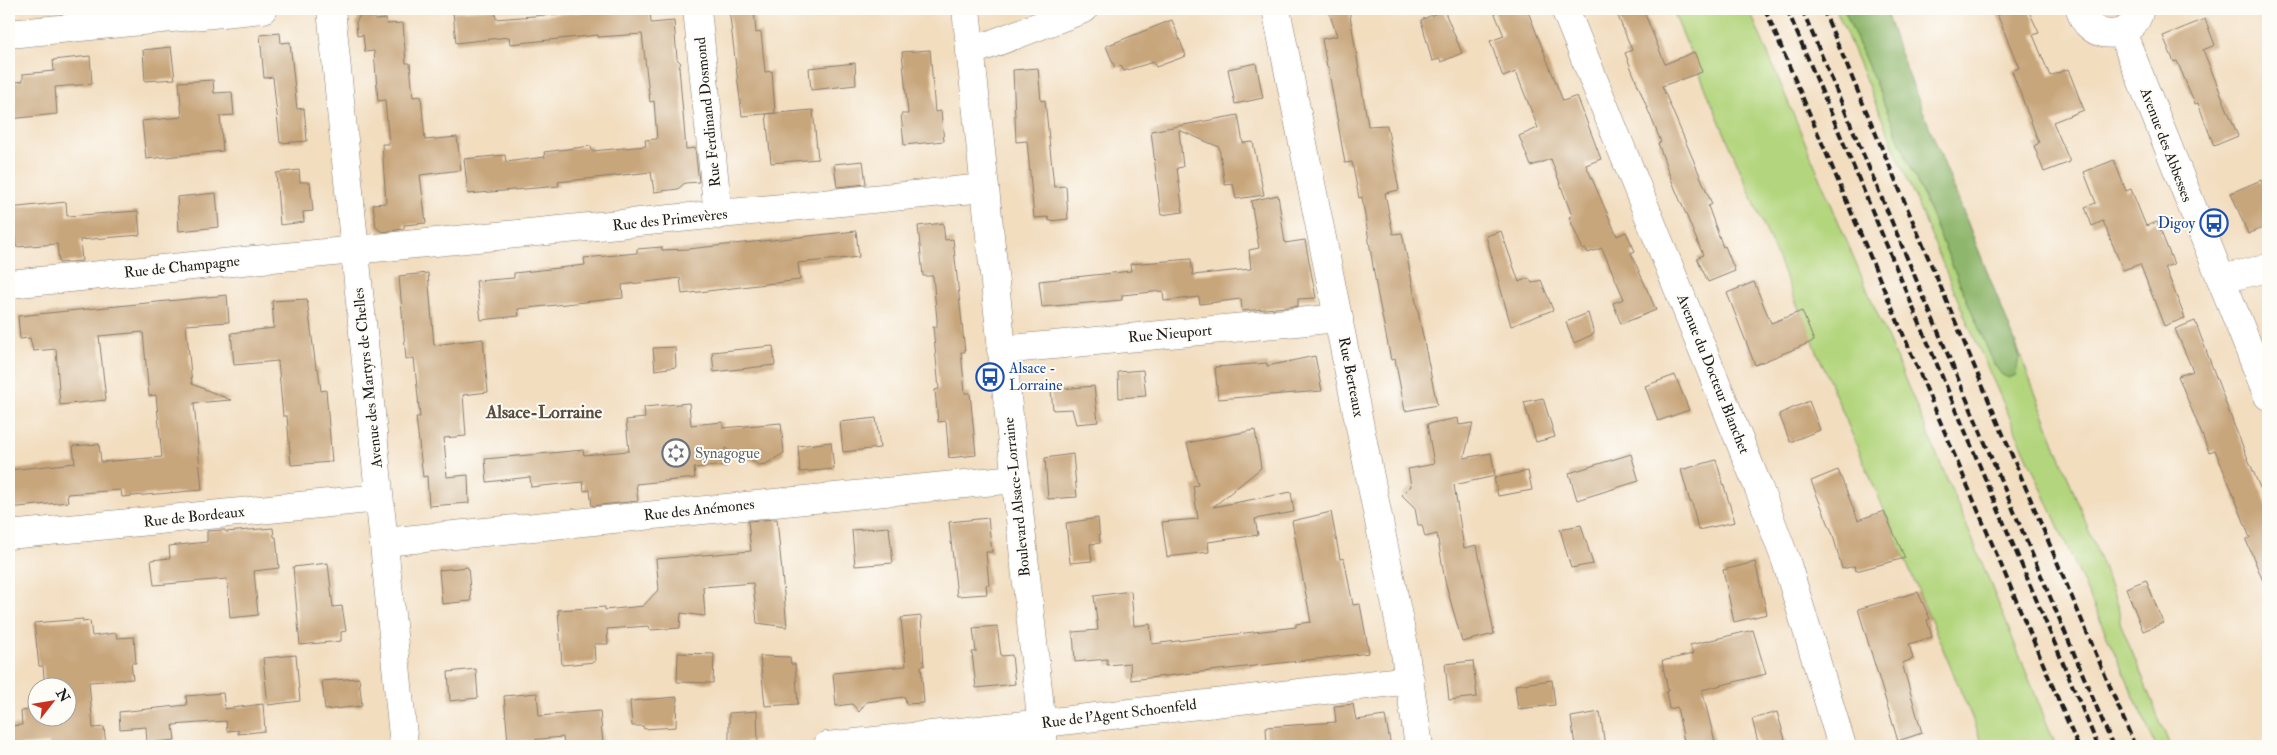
<svg xmlns="http://www.w3.org/2000/svg" width="2277" height="755" font-family="'IM FELL Double Pica',serif">
<style>
.green{fill:#b3d57d;stroke:#68784c}
.forest{fill:#8eb66c;stroke:#556944}
.building{fill:#c8a67b}
.lines{fill:none;stroke-linecap:round;stroke-linejoin:round}
.street-casing{stroke:#877c6e;stroke-width:29}
.street{stroke:#fff;stroke-width:28}
.rail{stroke:#1c1c1c;stroke-width:4;stroke-dasharray:8 4;stroke-linecap:butt}
.labels{text-anchor:middle;dominant-baseline:central;stroke-width:4;stroke-linejoin:round;paint-order:stroke}
.street-label{font-size:15px;fill:#1c1c1c;stroke:#fdfcf7}
.transit-label{font-size:15px;fill:#164399;stroke:#fdfcf7;text-anchor:end}
.worship-label{font-size:15px;fill:#5b616d;stroke:#fdfcf7;text-anchor:start}
.quarter-label{font-size:18px;font-weight:bold;fill:#584c3d;stroke:#fdfcf7}
</style>
<rect width="100%" height="100%" fill="#fdfcf7"/>
<filter id="ink" filterUnits="userSpaceOnUse"><feTurbulence type="fractalNoise" baseFrequency=".02" numOctaves="2"/><feDisplacementMap in="SourceGraphic" scale="10" xChannelSelector="R" yChannelSelector="G"/><feConvolveMatrix kernelMatrix="1 2 1 2 8 2 1 2 1" color-interpolation-filters="sRGB"/></filter>
<filter id="wash" filterUnits="userSpaceOnUse"><feTurbulence type="fractalNoise" baseFrequency=".0096" numOctaves="4" result="noise"/><feDisplacementMap in="SourceGraphic" scale="20" xChannelSelector="R" yChannelSelector="G"/><feGaussianBlur stdDeviation="1.12" result="paint"/><feColorMatrix in="noise" values="0 0 0 0 0 0 0 0 0 0 0 0 0 0 0 0 0 1.4 0 .05"/><feComposite in="paint" operator="in"/></filter>
<g filter="url(#wash)">
<rect width="100%" height="100%" fill="#f2ddbf"/>
<g class="green">
<polygon points="1672,9 1749,9 1976,548 2056,746 1984,746"/>
<polygon points="1836,9 1844,9 1994,364 2002,375 2019,357 2016,344 2118,605 2120,622 2170,746 2156,746 1965,317"/>
</g>
<polygon class="forest" points="1844,9 1885,9 1898,48 2016,344 2019,357 2016,375 2009,378 2002,375 1994,364"/>
<g id="blocks">
<g class="building">
<polygon points="364,9 374,9 375,20 386,19 387,24 403,23 406,63 410,63 413,97 421,96 425,140 457,137 461,170 420,175 426,223 404,225 404,229 382,232 376,227 373,204 386,203 382,144 389,144 385,100 378,101 374,51 365,52 363,35 357,36 356,22"/>
<polygon points="495,9 496,19 621,9 650,9 651,23 674,21 677,59 681,63 679,67 686,149 695,148 699,182 685,183 678,189 654,192 651,172 558,182 559,186 468,194 464,159 505,155 506,162 545,157 544,152 591,146 592,151 646,146 645,140 657,139 654,101 650,102 642,34 598,37 598,35 510,44 509,37 456,43 453,12"/>
<polygon points="729,9 754,9 756,33 761,32 765,72 772,71 775,113 742,116"/>
<polygon points="1328,9 1349,9 1368,126 1387,125 1399,190 1385,193 1393,234 1402,233 1437,405 1405,411 1395,359 1391,360 1377,291 1362,197 1359,198 1352,162 1345,163 1328,67 1327,67 1322,39 1337,36"/>
<polygon points="1493,9 1527,9 1563,101 1577,96 1601,159 1586,165 1617,236 1626,232 1635,251 1631,253 1656,310 1621,324 1613,303 1624,299 1602,248 1588,253 1586,249 1583,250 1569,217 1572,216 1551,159 1531,166 1519,136 1538,128 1516,72 1503,77 1490,41 1504,36"/>
<polygon points="1615,9 1643,9 1665,64 1694,52 1698,61 1702,72 1662,86 1712,204 1708,206 1723,247 1725,246 1735,271 1708,282 1697,258 1703,255 1669,174 1658,143 1661,142 1625,53 1632,50"/>
<polygon points="1995,9 2028,9 2039,33 2033,35 2050,76 2068,69 2084,110 2053,122 2070,162 2044,172 2034,146 2039,143 2012,71 2019,68"/>
<polygon points="1444,10 1462,53 1441,62 1440,59 1432,61 1421,20"/>
<polygon points="2205,19 2215,45 2203,50 2238,136 2214,146 2198,103 2195,104 2177,61 2174,62 2163,36"/>
<polygon points="1172,20 1186,56 1156,67 1153,62 1124,71 1121,66 1115,68 1106,46"/>
<polygon points="280,33 281,43 290,42 297,109 304,108 307,141 280,143 273,77 264,78 260,35"/>
<polygon points="171,47 175,79 145,81 143,50"/>
<polygon points="930,50 935,112 941,111 944,141 904,145 901,114 908,114 902,52"/>
<polygon points="90,56 92,84 55,87 57,114 9,119 9,83 23,81 23,74 54,71 53,60"/>
<polygon points="855,63 856,85 811,90 809,68"/>
<polygon points="1256,63 1263,98 1235,104 1228,69"/>
<polygon points="1038,68 1041,101 1045,100 1054,187 1066,186 1068,219 1049,221 1048,217 1034,218 1027,141 1016,142 1013,70"/>
<polygon points="213,80 214,93 232,92 234,115 220,116 223,151 146,159 142,121 182,117 179,82"/>
<polygon points="813,110 818,159 771,163 766,114"/>
<polygon points="1238,115 1243,143 1253,142 1264,195 1236,199 1233,184 1225,185 1219,147 1179,130 1183,167 1177,168 1183,212 1161,215 1151,131"/>
<polygon points="2114,160 2126,191 2131,189 2146,226 2157,222 2174,264 2165,267 2185,318 2164,326 2140,264 2123,270 2103,221 2092,226 2085,207 2096,203 2084,172"/>
<polygon points="863,161 866,184 837,187 834,164"/>
<polygon points="299,170 300,182 310,182 313,211 303,212 304,222 280,225 276,173"/>
<polygon points="2261,180 2268,197 2268,226 2248,234 2231,193"/>
<polygon points="216,193 219,227 179,231 177,197"/>
<polygon points="1278,195 1285,243 1305,240 1316,298 1298,299 1298,306 1242,311 1241,299 1200,304 1199,297 1164,301 1163,291 1122,295 1122,300 1042,307 1039,281 1131,271 1130,264 1191,259 1193,275 1251,269 1249,250 1259,248 1251,201"/>
<polygon points="66,202 67,216 138,211 140,235 80,240 82,261 59,263 57,244 16,247 14,226 9,226 9,208"/>
<polygon points="943,223 945,240 953,239 965,352 961,352 965,393 970,393 976,455 949,458 946,421 938,422 935,390 939,389 933,327 937,327 937,320 933,276 923,276 918,226"/>
<polygon points="856,231 859,257 798,263 800,280 682,294 680,278 622,285 623,298 518,309 519,316 481,320 476,281 514,278 514,273 585,265 584,258 637,253 637,249 662,247 662,250 688,249"/>
<polygon points="1501,231 1519,282 1529,278 1532,283 1541,280 1553,310 1511,326 1486,236"/>
<polygon points="428,273 434,345 483,339 488,392 463,395 466,436 444,438 447,477 468,475 469,503 429,506 427,476 423,477 416,417 420,417 414,358 406,359 399,276"/>
<polygon points="1754,282 1771,323 1802,311 1814,341 1755,365 1727,293"/>
<polygon points="227,295 229,322 186,325 192,384 231,400 194,403 202,490 122,497 121,490 67,494 68,502 9,508 9,470 75,463 73,446 99,444 101,462 162,457 156,395 149,396 143,332 99,336 106,400 60,405 56,349 33,351 30,338 20,339 18,316"/>
<polygon points="307,299 316,368 318,368 321,391 326,390 332,462 291,465 287,416 283,416 278,361 234,365 231,333 274,328 272,301"/>
<polygon points="1588,313 1594,334 1574,343 1566,322"/>
<polygon points="2195,321 2234,425 2268,507 2268,593 2246,540 2250,538 2235,498 2215,450 2209,452 2178,376 2193,371 2175,329"/>
<polygon points="773,346 775,365 714,372 712,352"/>
<polygon points="675,347 676,367 655,370 653,348"/>
<polygon points="1315,356 1322,391 1218,399 1215,367 1267,363 1267,366"/>
<polygon points="1143,370 1146,396 1119,398 1118,372"/>
<polygon points="1675,375 1689,410 1658,421 1645,386"/>
<polygon points="1094,386 1098,422 1076,424 1072,409 1053,410 1051,390"/>
<polygon points="1543,398 1555,437 1536,442 1524,402"/>
<polygon points="1809,401 1820,430 1790,442 1779,414"/>
<polygon points="689,403 691,425 723,422 723,428 781,423 784,453 766,464 759,465 725,448 726,465 694,468 695,478 636,484 638,501 592,506 590,490 584,491 583,482 531,487 530,477 487,482 485,459 583,450 584,455 629,451 626,420 645,418 644,407"/>
<polygon points="876,418 880,448 843,452 840,422"/>
<polygon points="1458,418 1459,425 1473,423 1464,458 1491,453 1495,476 1454,485 1464,548 1477,545 1494,634 1462,642 1445,581 1437,534 1425,537 1422,525 1418,525 1415,508 1402,495 1411,486 1408,469 1434,464 1427,424"/>
<polygon points="1255,430 1261,468 1213,507 1291,492 1294,512 1255,519 1258,535 1208,542 1209,552 1167,557 1162,522 1198,519 1193,486 1198,485 1187,443"/>
<polygon points="831,442 834,469 800,472 798,446"/>
<polygon points="1073,454 1077,497 1048,499 1045,458"/>
<polygon points="1631,454 1639,481 1577,500 1569,473"/>
<polygon points="1716,460 1735,522 1698,530 1692,502 1690,502 1681,470"/>
<polygon points="1838,470 1858,520 1884,511 1905,558 1856,571 1855,566 1842,569 1833,535 1811,481"/>
<polygon points="1528,471 1532,490 1498,496 1494,478"/>
<polygon points="1331,512 1340,559 1344,558 1353,605 1360,604 1369,653 1131,680 1130,663 1107,665 1107,659 1075,662 1073,632 1098,630 1094,596 1131,591 1134,626 1150,624 1152,644 1296,627 1296,624 1311,622 1292,521"/>
<polygon points="988,518 992,552 986,552 989,585 986,585 987,594 957,596 949,522"/>
<polygon points="1098,518 1100,543 1090,544 1092,561 1070,563 1066,523"/>
<polygon points="777,519 787,627 757,623 753,583 703,587 705,616 681,613 680,628 650,630 649,626 607,629 608,644 594,644 595,662 562,665 558,610 605,607 605,610 643,606 659,589 656,559 751,551 748,521"/>
<polygon points="1581,525 1593,564 1571,568 1560,529"/>
<polygon points="889,527 893,563 855,566 852,530"/>
<polygon points="273,528 274,537 276,537 279,568 254,571 258,615 230,618 227,579 154,585 151,560 170,558 169,546 207,542 207,531 225,530 226,532"/>
<polygon points="1755,562 1767,614 1734,622 1723,570"/>
<polygon points="328,563 333,607 342,606 346,631 341,632 341,641 300,645 293,567"/>
<polygon points="468,567 471,601 442,604 439,570"/>
<polygon points="2146,580 2163,623 2143,631 2126,588"/>
<polygon points="1918,592 1930,619 1927,620 1932,637 1909,644 1913,659 1902,663 1922,733 1898,741 1858,609"/>
<polygon points="921,616 924,666 921,666 924,703 906,704 905,697 866,702 859,712 852,704 836,706 833,673 906,666 901,618"/>
<polygon points="83,619 83,622 90,621 92,636 116,633 117,638 134,637 136,663 131,663 133,679 89,682 93,728 104,727 106,746 49,746 49,743 9,746 9,726 22,725 21,711 38,709 38,718 68,718 68,688 45,688 43,666 39,666 34,623"/>
<polygon points="997,626 1001,656 1012,655 1015,684 976,688 972,652 976,652 973,628"/>
<polygon points="1753,630 1766,674 1702,690 1716,746 1685,746 1677,707 1669,709 1666,692 1668,691 1662,661 1693,654 1690,645"/>
<polygon points="678,653 714,654 713,683 677,682"/>
<polygon points="296,655 300,701 268,705 263,658"/>
<polygon points="760,656 790,657 791,664 795,664 798,704 765,706"/>
<polygon points="1473,661 1477,697 1449,700 1445,664"/>
<polygon points="476,669 478,698 450,701 448,672"/>
<polygon points="359,678 362,706 325,710 322,681"/>
<polygon points="1552,680 1555,705 1518,709 1515,685"/>
<polygon points="223,693 225,709 263,704 265,731 238,734 238,730 227,731 226,721 173,725 175,740 147,743 146,727 120,729 119,712 187,705 186,696"/>
<polygon points="537,693 539,716 600,711 603,744 564,746 563,737 508,742 504,696"/>
<polygon points="677,697 676,727 644,729 643,726 632,726 630,701"/>
<polygon points="1353,704 1356,720 1385,716 1391,746 1267,746 1266,727 1336,722 1334,706"/>
<polygon points="757,711 758,741 729,744 729,713"/>
<polygon points="1600,712 1605,746 1575,746 1571,717"/>
<polygon points="1777,712 1787,746 1759,746 1752,719"/>
</g>
</g>
</g>
<g filter="url(#ink)">
<use href="#blocks" fill-opacity="0" stroke="#877c6e" stroke-width="1"/>
<g class="lines">
<g class="street-casing">
<g id="street">
<polyline points="331,9 404,746"/>
<polyline points="697,9 718,215"/>
<polyline points="966,9 1044,746"/>
<polyline points="1276,9 1404,646 1419,746"/>
<polyline points="1565,9 1759,489 1786,561 1842,746"/>
<path d="M2080,9c7,33 54,33 60,0"/>
<polyline points="2122,32 2268,396"/>
<polyline points="9,34 263,9"/>
<polyline points="970,52 1084,9"/>
<polyline points="2221,279 2268,268"/>
<polyline points="9,284 984,188"/>
<polyline points="1001,350 1339,318"/>
<polyline points="9,535 379,498"/>
<polyline points="384,542 1015,479"/>
<polyline points="827,746 1053,722 1410,680"/>
</g>
</g>
<use href="#street" class="street"/>
<g class="rail">
<polyline points="1765,9 2078,746"/>
<polyline points="1787,9 2098,746"/>
<polyline points="1802,9 2113,746"/>
<polyline points="1823,9 2135,746"/>
</g>
</g>
</g>
<defs>
<g id="bus-ring" transform="scale(1.4375)"><circle r="9.5" fill="#fdfcf7" stroke="#1a4fb4" stroke-width="1.5"/><path d="M-5-6H5V4H4V6H2V4H-2V6H-4V4H-5ZM-3.5-4V0h7V-4ZM-3.5 1.2v1.5H-2V1.2ZM2 1.2v1.5H3.5V1.2Z" fill="#1a4fb4"/></g>
<g id="synagogue-ring" transform="scale(1.4375)"><circle r="9.5" fill="#fdfcf7" stroke="#6b7280" stroke-width="1.5"/><path d="M0-6.5L5.6 3.2H-5.6ZM0 6.5L5.6-3.2H-5.6Z" fill="#6b7280"/></g>
</defs>
<g fill-rule="evenodd">
<use href="#bus-ring" x="2214" y="223"/>
<use href="#bus-ring" x="990" y="377"/>
<use href="#synagogue-ring" x="676" y="453"/>
</g>
<g class="labels">
<g class="street-label">
<text transform="translate(708 112) rotate(-96)">Rue Ferdinand Dosmond</text>
<text transform="translate(2166 145) rotate(69)">Avenue des Abbesses</text>
<text transform="translate(670 220) rotate(-6)">Rue des Primevères</text>
<text transform="translate(182 267) rotate(-6)">Rue de Champagne</text>
<text transform="translate(1170 334) rotate(-5)">Rue Nieuport</text>
<text transform="translate(1713 374) rotate(68)">Avenue du Docteur Blanchet</text>
<text transform="translate(1351 377) rotate(79)">Rue Berteaux</text>
<text transform="translate(368 378) rotate(-96)">Avenue des Martyrs de Chelles</text>
<text transform="translate(1017 497) rotate(-96)">Boulevard Alsace-Lorraine</text>
<text transform="translate(699 510) rotate(-6)">Rue des Anémones</text>
<text transform="translate(194 517) rotate(-6)">Rue de Bordeaux</text>
<text transform="translate(1119 714) rotate(-7)">Rue de l'Agent Schoenfeld</text>
</g>
<g class="transit-label">
<text x="2195" y="223">Digoy</text>
<text x="1009" y="368" text-anchor="start">Alsace -<tspan x="1009" dy="17">Lorraine</tspan></text>
</g>
<g class="worship-label">
<text x="695" y="453">Synagogue</text>
</g>
<g class="quarter-label">
<text x="544" y="412">Alsace-Lorraine</text>
</g>
</g>
<rect width="2277" height="755" fill="none" stroke="#fdfcf7" stroke-width="30"/>
<g transform="translate(52 702) rotate(59)"><circle r="24" fill="#fdfcf7" stroke="#a3a29f"/>
<path d="M0-4L9 19L0 12L-9 19Z" fill="#c8321e"/>
<text y="-8" font-size="14" font-weight="bold" text-anchor="middle" fill="#1c1c1c">N</text>
</g>
</svg>
